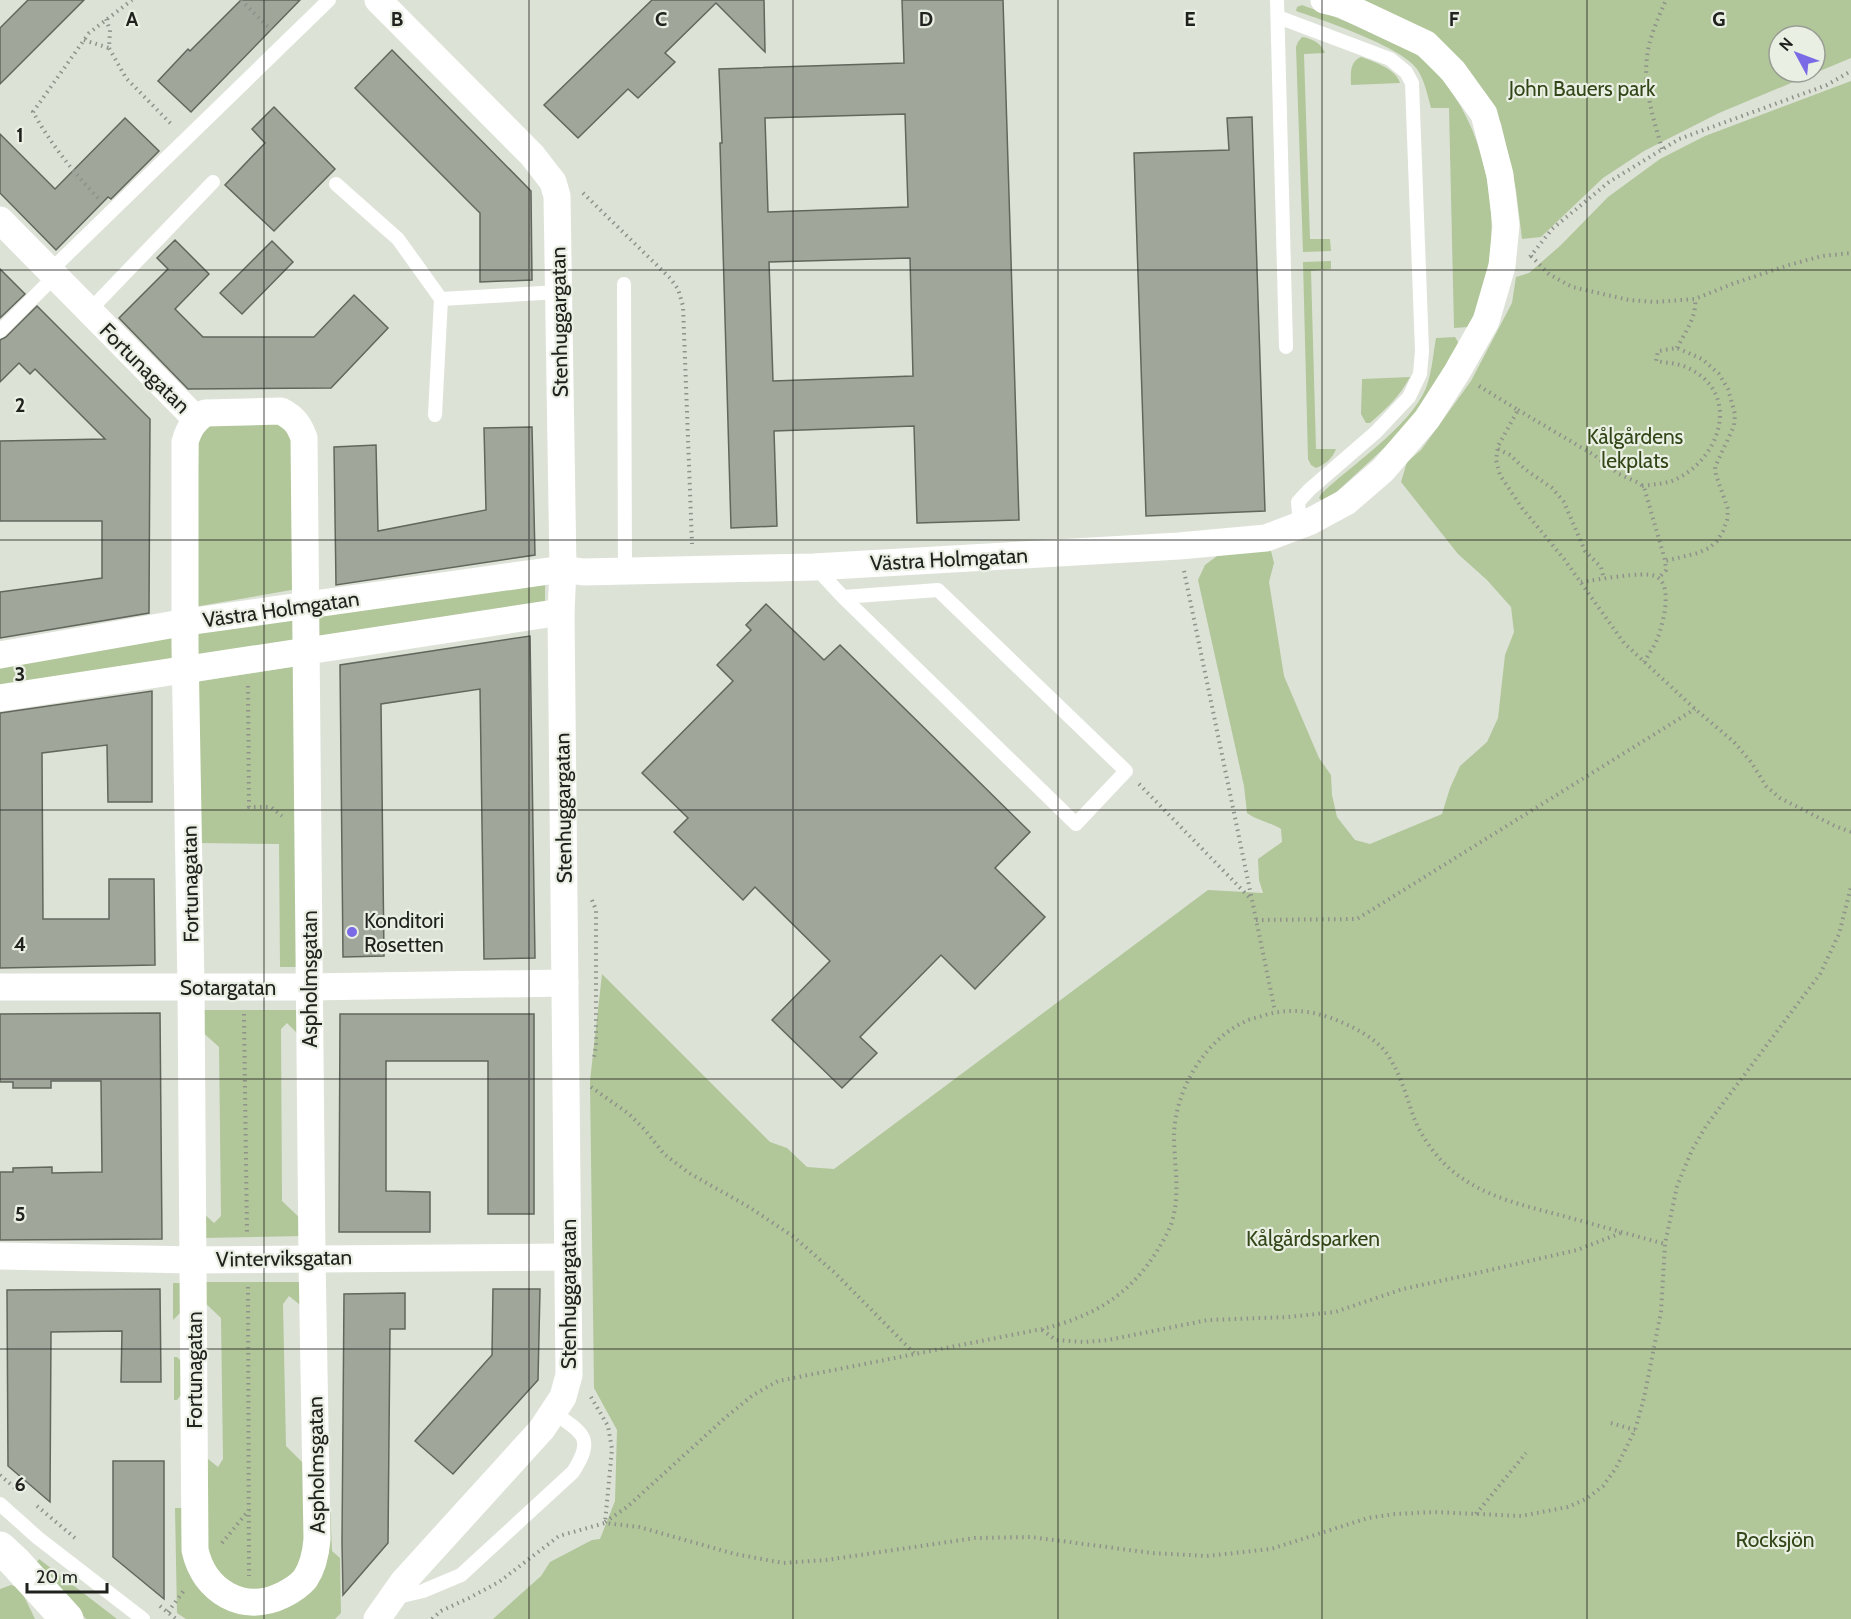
<svg xmlns="http://www.w3.org/2000/svg" width="1851" height="1619" font-family="Cabin,sans-serif">
<style>
.green{fill:#b1c699;fill-rule:evenodd}
.building{fill:#a1a69b;stroke:#62675d;stroke-width:1.5;fill-rule:evenodd}
.lines{fill:none;stroke-linecap:round;stroke-linejoin:round}
.path{stroke:#8e928a;stroke-width:4;stroke-dasharray:1.5 4.5;stroke-linecap:butt}
.service{stroke:#fff;stroke-width:14}
.minor{stroke:#fff;stroke-width:27}
.secondary{stroke:#fff;stroke-width:33}
.grid{fill:none;stroke:#20221e;stroke-width:1.5;stroke-opacity:0.55}
.poi-dot{fill:#7a6ae5;stroke:#eaefe4;stroke-width:2}
.labels{text-anchor:middle;dominant-baseline:central;stroke-width:4.5;stroke-linejoin:round;paint-order:stroke}
.park-label{font-size:21px;fill:#324617;stroke:#eaefe4}
.street-label{font-size:21px;fill:#20221e;stroke:#eaefe4}
.poi-label{font-size:21px;fill:#20221e;stroke:#eaefe4;text-anchor:start}
.grid-label{font-size:20px;text-anchor:middle;font-weight:bold;fill:#20221e;stroke:#eaefe4;stroke-width:4.5;stroke-linejoin:round;paint-order:stroke}
</style>
<rect width="100%" height="100%" fill="#dde2d7"/>
<g class="green">
<path d="M1357,0h494v58l-132,55 -75,38 -41,27 -62,59 -19,2 -6,-49 -15,-67 -32,-52zM1779,36h36v36h-36z"/>
<path d="M1302,5c31,11 60,22 89,37 8,4 18,7 25,12 76,58 97,191 52,273l-14,1 -5,-220h-18c-4,-14 -6,-27 -14,-39 -15,-22 -94,-49 -121,-58l1,-4z"/>
<path d="M1302,37c10,1 20,7 23,16l-21,1 6,185h20l1,12 -28,1 -7,-205 2,-5z"/>
<path d="M1361,57c14,5 35,12 39,26l-49,2c0,-11 -2,-23 10,-28z"/>
<path d="M1851,81v1538h-1358l48,-43 9,-14 42,-22 8,-1 15,-38 2,-71 -23,-42 -4,-307 12,-107 168,168 17,6 20,19 27,2 374,-279 55,3 -4,-13 -1,-21 24,-17 -1,-13c-11,-7 -23,-8 -34,-16l-3,-27 -46,-206 7,-15 12,-9 53,-9 4,16 -5,19 15,94 35,82 12,17 1,20 5,22 18,23 15,4 72,-30 8,-26 10,-22 27,-24 11,-24 7,-63 9,-23 -3,-25 -24,-27 -29,-26 -57,-72 6,-20 14,-12 50,-69 41,-78 4,-26 13,-4 32,-28 47,-48 52,-38 45,-23z"/>
<path d="M1331,261v8l-20,2 5,178h20c-4,10 -10,15 -20,19l-5,-3 -3,-6 -5,-197z"/>
<path d="M1455,337l3,5 -1,8 -26,49 -35,38 -65,60 -9,4 -3,-3 2,-4c30,-29 89,-67 105,-106 6,-15 7,-34 10,-50z"/>
<path d="M1410,377c-10,19 -24,32 -40,46h-4l-5,-9 1,-35z"/>
<polygon points="276,421 294,434 297,589 194,607 199,436 209,426"/>
<polygon points="545,577 545,604 0,687 0,663"/>
<polygon points="298,666 298,967 280,967 279,844 198,843 196,682"/>
<polygon points="200,1010 299,1010 302,1038 287,1023 281,1029 282,1201 303,1221 303,1236 202,1238 201,1211 214,1223 221,1216 219,1047 199,1029"/>
<polygon points="203,1282 301,1282 304,1308 289,1296 283,1304 286,1446 304,1464 306,1548 303,1560 291,1578 254,1592 222,1579 206,1554 203,1455 218,1467 223,1459 221,1318 202,1300"/>
<polygon points="173,1283 184,1283 181,1312 173,1320"/>
<polygon points="174,1357 177,1357 185,1365 185,1390 177,1400 174,1400"/>
<path d="M330,1504l2,47 8,7 1,55 -6,6h-149l-9,-6 -2,-105h8c2,21 0,55 10,73 22,38 93,38 120,7 6,-8 11,-66 13,-81z"/>
<polygon points="39,1559 117,1619 86,1619 36,1563"/>
<polygon points="11,1585 20,1588 35,1619 0,1619 0,1589"/>
</g>
<g class="building">
<polygon points="28,0 84,0 0,84 0,28"/>
<polygon points="241,0 300,0 191,112 158,81 188,49 190,51"/>
<polygon points="652,0 764,0 765,52 716,3 665,53 675,62 638,98 628,89 578,138 544,105"/>
<path d="M902,0h101l16,520 -102,3 -3,-97 -140,5 3,95 -46,2 -11,-385h2l-3,-74 185,-6zM905,114l3,93 -140,5 -3,-94zM910,258l3,118 -140,5 -4,-119z"/>
<polygon points="392,50 531,191 532,280 480,282 480,213 355,88"/>
<polygon points="274,107 335,169 274,231 225,185 265,143 252,129"/>
<polygon points="1252,117 1265,511 1146,516 1134,153 1229,150 1227,118"/>
<polygon points="125,118 159,151 111,199 108,197 56,250 0,193 0,134 55,189"/>
<polygon points="175,240 209,274 175,309 203,337 314,337 354,295 388,328 331,388 188,389 119,318 168,269 157,258"/>
<polygon points="272,241 293,262 242,314 220,293"/>
<polygon points="0,269 25,294 0,318"/>
<polygon points="37,306 150,419 149,613 0,638 0,592 102,578 102,521 0,521 0,441 105,439 35,369 30,374 19,363 0,382 0,340 6,337"/>
<polygon points="532,427 535,555 336,585 334,447 376,445 378,531 486,510 484,428"/>
<polygon points="766,604 824,660 840,645 1030,832 995,868 1045,917 975,989 941,955 860,1037 877,1053 842,1088 772,1020 830,961 755,887 743,900 674,832 688,818 642,773 733,681 717,665 751,630 746,625"/>
<polygon points="530,636 535,958 484,959 480,689 381,704 384,956 343,957 340,665"/>
<polygon points="152,691 152,802 108,802 107,745 42,753 43,919 109,919 109,879 154,879 155,965 0,968 0,713"/>
<polygon points="160,1013 162,1239 0,1240 0,1172 13,1172 13,1168 52,1167 52,1173 102,1172 101,1081 51,1081 51,1088 13,1088 13,1082 0,1082 0,1014"/>
<polygon points="340,1014 534,1014 534,1214 488,1214 488,1061 386,1061 386,1191 430,1192 430,1232 339,1232"/>
<polygon points="160,1289 161,1382 121,1382 122,1331 51,1332 50,1502 8,1466 7,1290"/>
<polygon points="493,1289 540,1289 538,1380 453,1474 415,1441 492,1355"/>
<polygon points="405,1293 405,1329 390,1329 388,1543 343,1595 342,1543 344,1294"/>
<polygon points="113,1461 164,1461 164,1599 113,1557"/>
</g>
<g class="lines">
<g class="path">
<polyline points="241,0 271,30"/>
<polyline points="106,19 110,30 109,48 126,78 173,126"/>
<polyline points="84,40 109,48"/>
<path d="M1662,149c-8,-29 -19,-61 -15,-92 2,-19 11,-39 19,-57"/>
<polyline points="583,193 670,278 678,289 683,306 692,544"/>
<path d="M98,198c-25,-26 -47,-54 -65,-86l56,-79 43,-33"/>
<polyline points="1531,256 1549,274 1572,287 1629,300 1655,302 1695,299 1732,284 1789,265 1822,256 1851,253"/>
<polyline points="1530,257 1552,229 1609,182 1679,139 1827,85 1851,71"/>
<path d="M1677,348c8,-16 20,-31 18,-49"/>
<polyline points="1479,386 1518,410 1498,446 1496,460 1500,475 1522,508 1564,559 1624,643 1695,709 1734,742 1751,762 1766,786 1780,798 1835,826 1851,832"/>
<polyline points="1518,410 1594,455 1619,474 1639,483 1644,487 1665,560 1666,570 1658,579"/>
<polyline points="1498,449 1510,455 1526,470 1552,488 1564,502 1585,551 1601,567 1604,579"/>
<path d="M1642,486c14,-2 28,-2 40,-10 41,-24 57,-84 6,-108 -10,-5 -21,-5 -32,-7l2,-10 19,-3 25,11 17,15 9,15 7,25 -1,12 -19,41 1,8 12,34 -1,11 -4,11 -6,10 -8,7 -11,5 -33,8"/>
<polyline points="1184,571 1275,1011"/>
<path d="M1581,582c15,-2 62,-11 74,-6 19,8 8,47 3,61 -3,8 -9,17 -14,25"/>
<polyline points="248,686 249,807 271,807 282,816"/>
<polyline points="1139,784 1251,899"/>
<polyline points="592,900 596,910 596,1046 594,1057"/>
<polyline points="1256,920 1357,919 1695,709"/>
<polyline points="244,1014 247,1234"/>
<polyline points="591,1087 629,1114 645,1130 664,1154 689,1173 749,1207 794,1237 835,1273 914,1353"/>
<polyline points="248,1287 249,1576"/>
<polyline points="1042,1330 1056,1340 1084,1342 1108,1340 1208,1320 1288,1317 1335,1312 1403,1289 1477,1273 1577,1250 1621,1233"/>
<polyline points="591,1397 608,1426 612,1449 605,1523"/>
<polyline points="1611,1423 1635,1430"/>
<polyline points="0,1475 15,1488"/>
<polyline points="37,1506 75,1538"/>
<polyline points="1476,1514 1526,1453"/>
<path d="M605,1522l22,-15 99,-90 27,-22 25,-14 264,-52c50,-12 87,-33 115,-78 6,-10 13,-21 16,-33 7,-27 1,-56 1,-83 1,-44 30,-94 70,-113 5,-3 12,-4 18,-6 24,-8 48,-6 72,3 19,8 41,18 53,35 14,20 19,42 27,64 9,22 26,45 45,58 31,23 71,31 108,41 33,9 65,18 98,27"/>
<polyline points="222,1543 249,1510"/>
<polyline points="160,1606 176,1619"/>
<polyline points="168,1612 185,1589"/>
<polyline points="432,1619 441,1611 469,1598 499,1582 559,1536 605,1523 639,1527 735,1554 783,1563 826,1560 975,1538 1031,1537 1152,1553 1207,1556 1271,1549 1368,1518 1395,1514 1434,1512 1521,1516 1568,1507 1586,1499 1603,1486 1616,1468 1635,1430 1644,1398 1661,1312 1665,1244 1677,1186 1692,1150 1706,1126 1820,974 1839,934 1851,887"/>
</g>
<g class="service">
<polyline points="1277,0 1286,347"/>
<polyline points="1278,17 1390,59 1406,72 1412,83 1422,351 1420,374 1409,397 1376,432 1309,490 1298,502 1300,525"/>
<polyline points="336,184 398,239 441,299"/>
<polyline points="50,271 329,0"/>
<polyline points="624,284 625,570"/>
<polyline points="89,311 213,182"/>
<polyline points="0,331 55,276"/>
<polyline points="435,415 441,299 559,292"/>
<polyline points="816,568 843,597 1076,824 1126,771 938,590 843,597"/>
<polyline points="0,1504 38,1538 143,1619"/>
<path d="M393,1598l30,-7 38,-16 112,-103c22,-34 10,-39 -19,-59"/>
</g>
<g class="minor">
<polyline points="0,220 196,419"/>
<path d="M281,411c13,7 18,13 23,27l8,820 5,281c-1,14 -4,28 -12,40 -6,7 -14,12 -22,16 -40,20 -79,-4 -88,-45l-4,-563 -6,-340v-205c4,-14 9,-21 20,-29z"/>
<polyline points="0,655 187,622 563,569 583,572 814,567 1179,546 1266,538 1311,521 1346,502 1383,470 1427,419 1457,372 1486,321 1502,266 1506,225 1500,175 1484,114 1453,71 1426,44 1341,4 1324,0"/>
<polyline points="0,698 561,612"/>
<polyline points="0,987 309,987 565,983"/>
<polyline points="0,1256 193,1260 568,1257"/>
<polyline points="377,1619 403,1582 542,1429 563,1397 569,1375 561,612 563,569 557,196 553,182 532,155 378,0"/>
</g>
<polyline class="secondary" points="0,1548 14,1561 67,1619"/>
</g>
<path class="grid" d="M264,0v1619M529,0v1619M793,0v1619M1058,0v1619M1322,0v1619M1587,0v1619M0,270h1851M0,540h1851M0,810h1851M0,1079h1851M0,1349h1851"/>
<circle class="poi-dot" cx="352" cy="932" r="6"/>
<g class="labels">
<g class="park-label">
<text x="1582" y="88">John Bauers park</text>
<text x="1635" y="436">Kålgårdens<tspan x="1635" dy="24">lekplats</tspan></text>
<text x="1313" y="1238">Kålgårdsparken</text>
<text x="1775" y="1539">Rocksjön</text>
</g>
<g class="street-label">
<text transform="translate(559 322) rotate(-91)">Stenhuggargatan</text>
<text transform="translate(145 368) rotate(45)">Fortunagatan</text>
<text transform="translate(949 559) rotate(-3)">Västra Holmgatan</text>
<text transform="translate(281 609) rotate(-8)">Västra Holmgatan</text>
<text transform="translate(563 808) rotate(-91)">Stenhuggargatan</text>
<text transform="translate(190 884) rotate(-91)">Fortunagatan</text>
<text transform="translate(309 979) rotate(-90)">Aspholmsgatan</text>
<text x="228" y="987">Sotargatan</text>
<text transform="translate(284 1258) rotate(-1)">Vinterviksgatan</text>
<text transform="translate(568 1294) rotate(-90)">Stenhuggargatan</text>
<text transform="translate(194 1370) rotate(-90)">Fortunagatan</text>
<text transform="translate(316 1465) rotate(-91)">Aspholmsgatan</text>
</g>
<g class="poi-label">
<text x="364" y="920">Konditori<tspan x="364" dy="24">Rosetten</tspan></text>
</g>
</g>
<g class="grid-label">
<text x="132" y="26">A</text>
<text x="397" y="26">B</text>
<text x="661" y="26">C</text>
<text x="926" y="26">D</text>
<text x="1190" y="26">E</text>
<text x="1454" y="26">F</text>
<text x="1719" y="26">G</text>
<text x="20" y="142">1</text>
<text x="20" y="412">2</text>
<text x="20" y="681">3</text>
<text x="20" y="951">4</text>
<text x="20" y="1221">5</text>
<text x="20" y="1491">6</text>
</g>
<g transform="translate(1797 54) rotate(311)"><circle r="28" fill="#eaefe4" stroke="#999d95" stroke-width="1.5"/>
<path d="M0-4.5L10 22L0 15L-10 22Z" fill="#7a6ae5"/>
<text y="-9" font-size="16" font-weight="bold" text-anchor="middle" fill="#20221e">N</text>
</g>
<path d="M27 1583v9h80v-9" fill="none" stroke="#20221e" stroke-width="3"/>
<text x="36" y="1583" font-size="18" fill="#20221e" stroke="#eaefe4" stroke-width="4.5" paint-order="stroke">20 m</text>
</svg>
